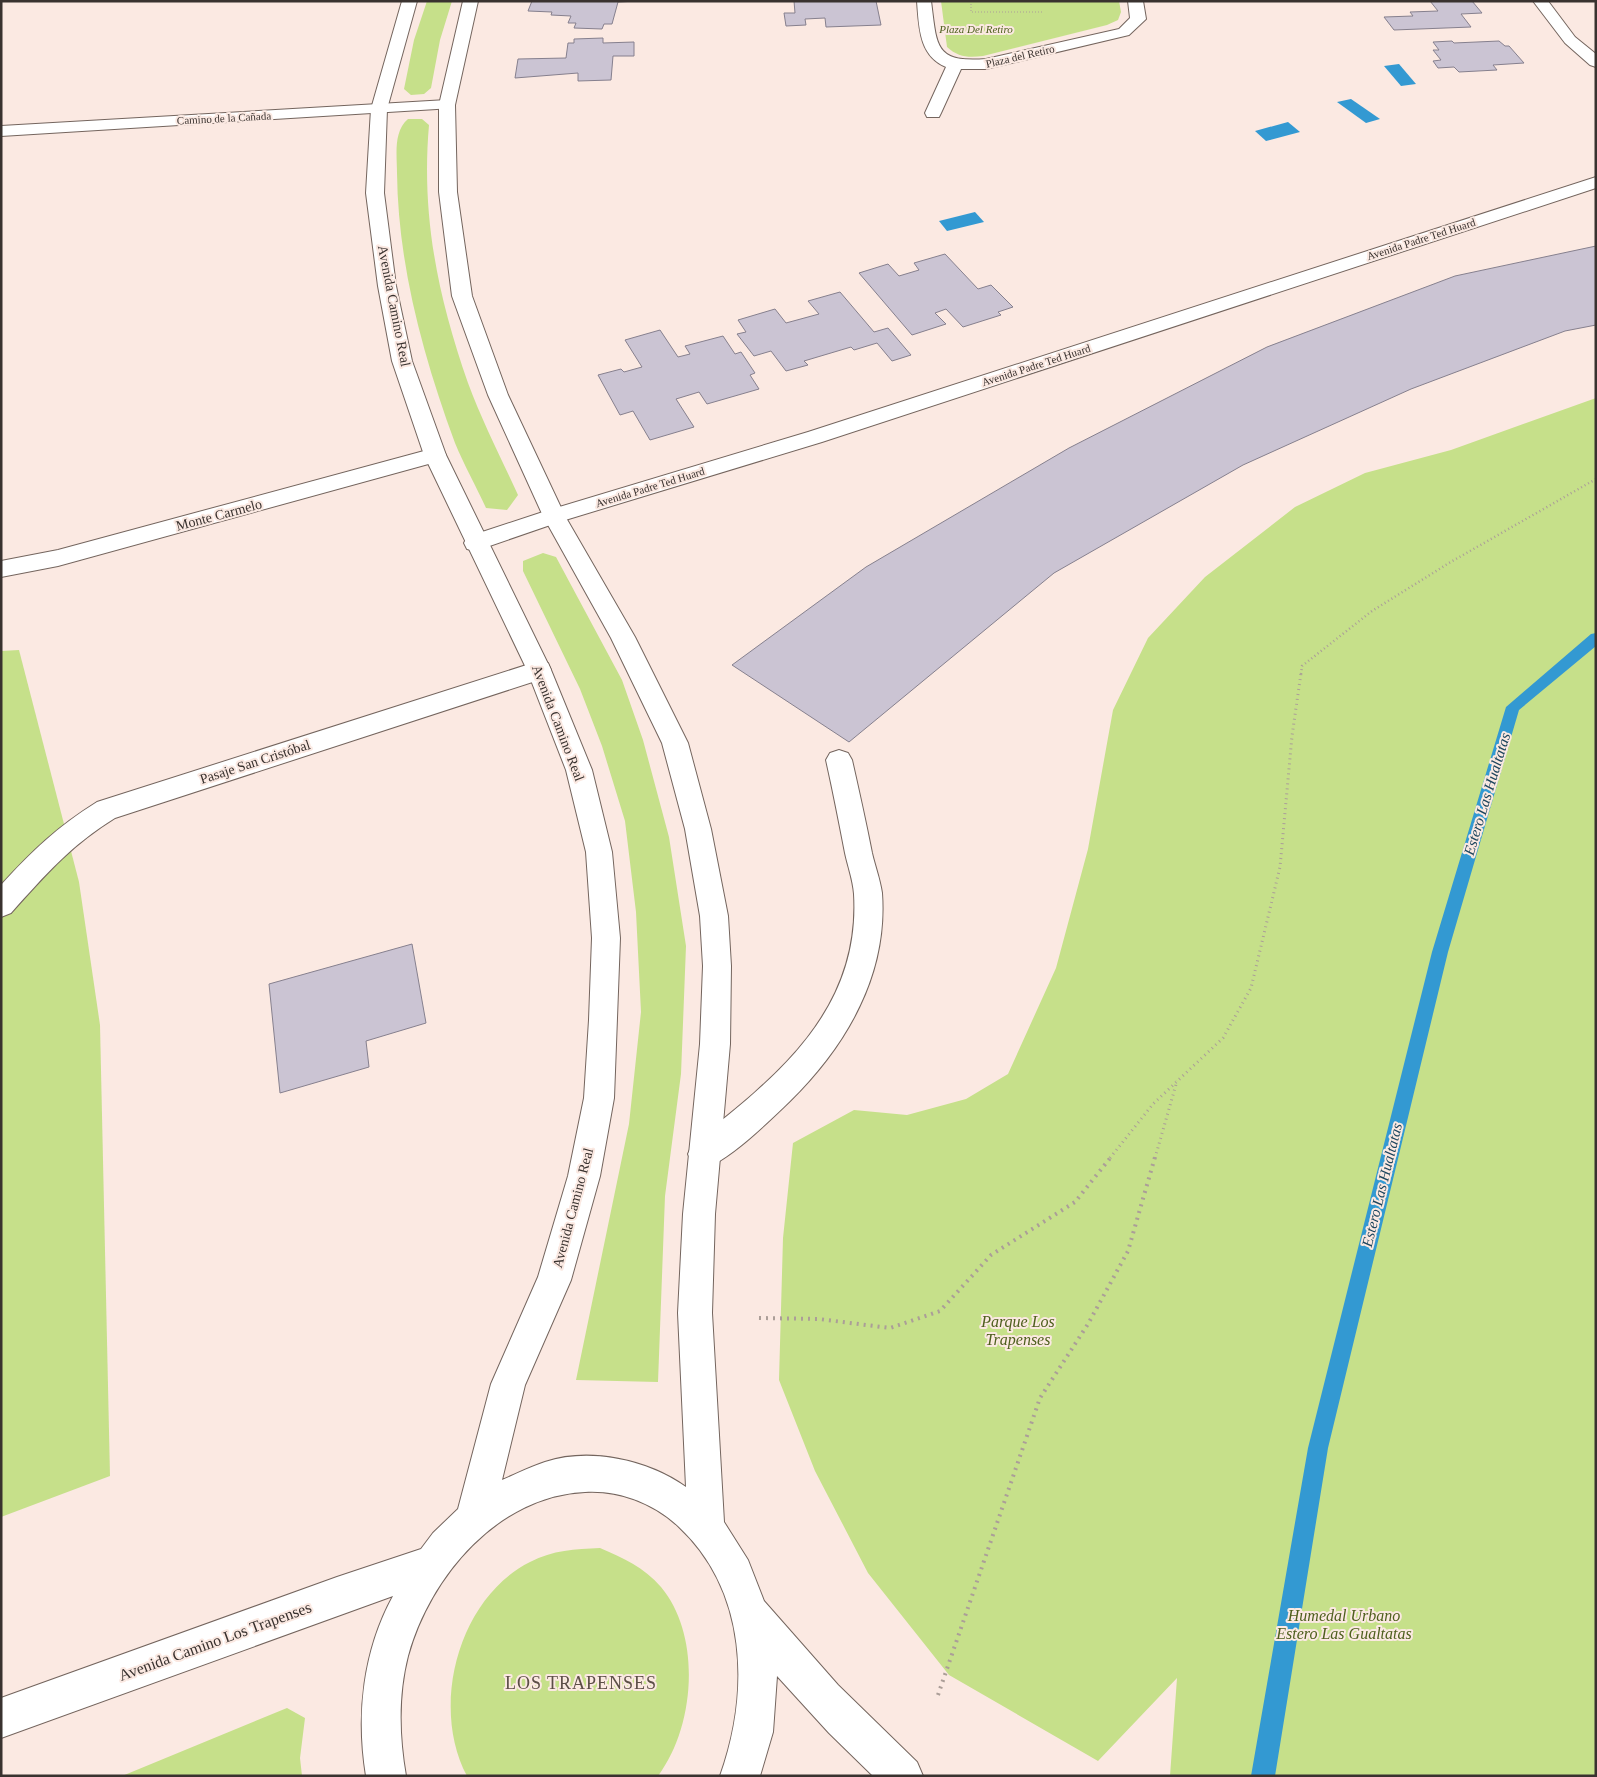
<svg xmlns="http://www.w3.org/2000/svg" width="1597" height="1777" font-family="'Times New Roman',serif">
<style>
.green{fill:#c6e08a}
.water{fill:#3399d2}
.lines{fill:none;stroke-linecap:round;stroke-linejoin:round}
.stream{fill:#3399d2;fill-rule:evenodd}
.building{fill:#cbc4d3;stroke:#86808e}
.minor-casing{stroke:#74655e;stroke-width:2}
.major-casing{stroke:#74655e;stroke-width:2}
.path-far3{stroke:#ab9e98;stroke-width:2;stroke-dasharray:0.5 2.5;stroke-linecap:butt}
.path-far2{stroke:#ab9e98;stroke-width:2.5;stroke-dasharray:1 3;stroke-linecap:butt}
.path-far1{stroke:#ab9e98;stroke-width:3;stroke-dasharray:1 4;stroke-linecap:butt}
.path{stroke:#ab9e98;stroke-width:4;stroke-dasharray:2 5;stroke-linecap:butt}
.minor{fill:#fff;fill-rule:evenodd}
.major{fill:#fff;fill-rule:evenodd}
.labels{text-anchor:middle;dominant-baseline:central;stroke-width:4;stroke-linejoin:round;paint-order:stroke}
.far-park-label{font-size:11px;font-style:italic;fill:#4e5f1d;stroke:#fbe9e2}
.far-street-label{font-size:11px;fill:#39322f;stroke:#fbe9e2}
.street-label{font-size:14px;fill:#39322f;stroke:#fbe9e2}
.water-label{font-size:15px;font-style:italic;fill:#1d455e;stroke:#fbe9e2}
.near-park-label{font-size:16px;font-style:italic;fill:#4e5f1d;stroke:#fbe9e2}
.near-street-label{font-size:16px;fill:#39322f;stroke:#fbe9e2}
.near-neighbourhood-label{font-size:18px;letter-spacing:1px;fill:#5c4e47;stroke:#fbe9e2}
</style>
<rect width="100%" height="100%" fill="#fbe9e2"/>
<g class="green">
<polygon points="427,1 452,1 440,40 431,88 424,94 411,95 404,89 414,40"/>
<path d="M941,1h178l2,11 -3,8 -11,5 -124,31c-15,2 -25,1 -36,-9z"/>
<path d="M408,119h14l7,6c-8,91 9,172 39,258 14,38 33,75 50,112l-11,15 -21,-2c-10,-22 -22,-43 -31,-65 -32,-87 -57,-178 -58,-270 0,-18 -4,-41 11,-54z"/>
<polygon points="1596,398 1596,1776 1170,1776 1177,1678 1098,1761 949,1675 868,1573 815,1471 779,1380 783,1238 793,1143 854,1110 907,1115 966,1099 1008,1074 1056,968 1088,849 1113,710 1148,638 1205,577 1295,507 1365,473 1451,450"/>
<polygon points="543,553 556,557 622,680 643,740 669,837 686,946 681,1074 665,1196 658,1382 576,1380 629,1124 641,1012 636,912 625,821 602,746 580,689 523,571 523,561"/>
<polygon points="19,650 79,882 100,1025 110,1476 1,1517 1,651"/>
<path d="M600,1548c23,10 44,19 61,39 41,49 34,140 -3,189h-191c-37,-69 -9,-178 63,-214 23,-12 45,-13 70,-14z"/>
<polygon points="287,1708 305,1718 300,1758 302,1776 122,1776"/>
</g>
<g class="water">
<polygon points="1399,64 1416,84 1401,86 1384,66"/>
<polygon points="1351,99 1380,119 1366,123 1337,102"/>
<polygon points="1288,122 1300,132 1266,141 1255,131"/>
<polygon points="975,212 984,222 947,231 939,221"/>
</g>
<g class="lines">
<polygon class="stream" points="1596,633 1596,646 1519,710 1448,952 1328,1448 1275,1776 1251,1776 1308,1448 1432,952 1506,707 1591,634"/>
</g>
<g class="building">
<polygon points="532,1 637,1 618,2 612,24 604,24 602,29 574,28 576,23 568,23 571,16 551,15 552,12 528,11"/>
<polygon points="794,1 876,1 881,25 826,27 825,18 805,19 806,25 786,26 784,13 795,13"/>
<polygon points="1430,1 1472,1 1482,13 1461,14 1471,27 1394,30 1384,17 1413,16 1410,12 1438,11"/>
<polygon points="603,38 603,43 634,42 634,56 613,56 611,80 578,81 578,73 515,78 518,59 566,58 568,43 574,43 574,39"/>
<polygon points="1452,41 1454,43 1499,41 1505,46 1509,46 1524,63 1493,65 1497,70 1459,72 1454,67 1438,68 1433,61 1441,60 1433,50 1439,50 1433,42"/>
<polygon points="1596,246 1596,325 1565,331 1411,389 1243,465 1054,573 849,742 732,665 866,567 1069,448 1267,347 1455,276"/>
<polygon points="945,254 978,289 991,285 1013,307 998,312 1001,315 963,327 946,309 935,313 946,324 912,335 859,273 888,264 899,276 919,270 914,263"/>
<polygon points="840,292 874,332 888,328 911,355 892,361 877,343 854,350 851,347 804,361 808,365 786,371 771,351 754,356 737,334 746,332 738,320 775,309 786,323 819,314 808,301"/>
<polygon points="660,330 678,357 690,354 685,346 723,336 735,354 741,352 755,373 750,375 759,389 707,404 699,392 676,399 694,427 650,440 633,411 620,415 598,375 621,369 624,372 642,367 625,340"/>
<polygon points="412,944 426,1023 366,1041 369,1067 280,1093 269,984"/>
</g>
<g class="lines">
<g class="minor-casing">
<g id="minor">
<path d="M917,1h14c6,45 3,62 55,58l133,-30 11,-11 -2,-17h15l3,18 -17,16 -143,34h-25l-20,44 -2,4h-12l-2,-4 21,-46c-27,-11 -27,-40 -29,-66z"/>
<polygon points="1533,1 1548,1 1575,37 1596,54 1596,67 1590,65 1565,43"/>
<polygon points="447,100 455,105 453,108 1,136 1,126"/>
<polygon points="1596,177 1596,188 822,442 562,521 475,551 467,549 464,543 467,537 546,511 808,432"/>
<polygon points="435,448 443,450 446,455 443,460 58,566 1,577 1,561 58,550"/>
<path d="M539,661l9,2 3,7 -3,7 -433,141c-45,28 -69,56 -104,95l-10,4v-32c31,-34 56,-58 96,-83z"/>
<path d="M839,750l9,3 4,7c7,31 14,62 20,93 3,13 8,26 10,40 6,82 -36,153 -92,208 -23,22 -57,56 -86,68l-11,-4 -5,-11 5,-11c83,-65 168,-132 161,-249 -1,-14 -6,-27 -9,-41 -6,-31 -12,-62 -19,-93l4,-7z"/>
</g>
</g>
<g class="major-casing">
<path id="major" d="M402,1h15l-30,108 -3,84 12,93 16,75 34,94 105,215 41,100 20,82 8,86 -6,160 -14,78 -29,104 -46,105 -23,95c14,-6 28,-13 43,-18 45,-15 103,-2 141,25l-8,-174 5,-99 17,-170 3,-78 -3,-50 -15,-87 -23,-86 -51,-105 -68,-122 -55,-121 -36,-99 -13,-104v-87l24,-104h15l-23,104 2,87 15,104 36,99 57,121 70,121 53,106 23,86 17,87 3,50 -1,78 -15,170 -3,99 12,209 24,38 16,41 74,84 79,77 6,14h-50l-44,-43 -52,-57 -4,56 -13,44h-40c30,-84 28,-185 -42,-250 -25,-23 -59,-36 -93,-34 -87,4 -155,84 -177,164 -10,39 -9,80 -2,120h-40c-10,-61 -3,-125 27,-180l-392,142v-40l336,-121 84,-28 12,-16 25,-24 33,-125 47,-107 30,-101 16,-78 5,-78 3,-82 -6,-86 -20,-82 -39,-100 -103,-215 -32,-94 -14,-75 -12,-93 5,-84z"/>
</g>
<polyline class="path-far3" points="971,1 971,12 1044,12"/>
<polyline class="path-far2" points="1301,674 1302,666 1372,611 1449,563 1596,479"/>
<g class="path-far1">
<polyline points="1110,1158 1153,1104 1223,1038 1251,988 1280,867 1292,736 1301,673"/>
<polyline points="1155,1158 1177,1081"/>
</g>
<g class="path">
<polyline points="759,1318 819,1319 890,1328 940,1311 991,1255 1075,1202 1111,1157"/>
<polyline points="938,1695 1040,1398 1088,1324 1128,1251 1155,1157"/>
</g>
<use href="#minor" class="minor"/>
<use href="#major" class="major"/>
</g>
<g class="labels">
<g class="far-park-label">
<text x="976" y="29">Plaza Del Retiro</text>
</g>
<g class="far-street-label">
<text transform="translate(1020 56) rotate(-13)">Plaza del Retiro</text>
<text transform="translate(224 118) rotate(-3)">Camino de la Cañada</text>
<text transform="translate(1421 239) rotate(-18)">Avenida Padre Ted Huard</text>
<text transform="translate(1036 365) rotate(-18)">Avenida Padre Ted Huard</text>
<text transform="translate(650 487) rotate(-17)">Avenida Padre Ted Huard</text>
</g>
<g class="street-label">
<text transform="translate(394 306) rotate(79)">Avenida Camino Real</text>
<text transform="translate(219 515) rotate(-15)">Monte Carmelo</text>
<text transform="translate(558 723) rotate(69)">Avenida Camino Real</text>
<text transform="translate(255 762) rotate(-18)">Pasaje San Cristóbal</text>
<text transform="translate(573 1208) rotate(-75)">Avenida Camino Real</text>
</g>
<g class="water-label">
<text transform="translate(1487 794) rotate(-73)">Estero Las Hualtatas</text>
<text transform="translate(1382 1185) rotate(-76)">Estero Las Hualtatas</text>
</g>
<g class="near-park-label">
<text x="1018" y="1321">Parque Los<tspan x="1018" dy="18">Trapenses</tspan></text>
<text x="1344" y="1615">Humedal Urbano<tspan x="1344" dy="18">Estero Las Gualtatas</tspan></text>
</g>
<g class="near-street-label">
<text transform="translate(215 1641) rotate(-20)">Avenida Camino Los Trapenses</text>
</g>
<g class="near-neighbourhood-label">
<text x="581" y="1683">LOS TRAPENSES</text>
</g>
</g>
<rect width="1597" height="1777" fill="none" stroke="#39322f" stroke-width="5"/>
</svg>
